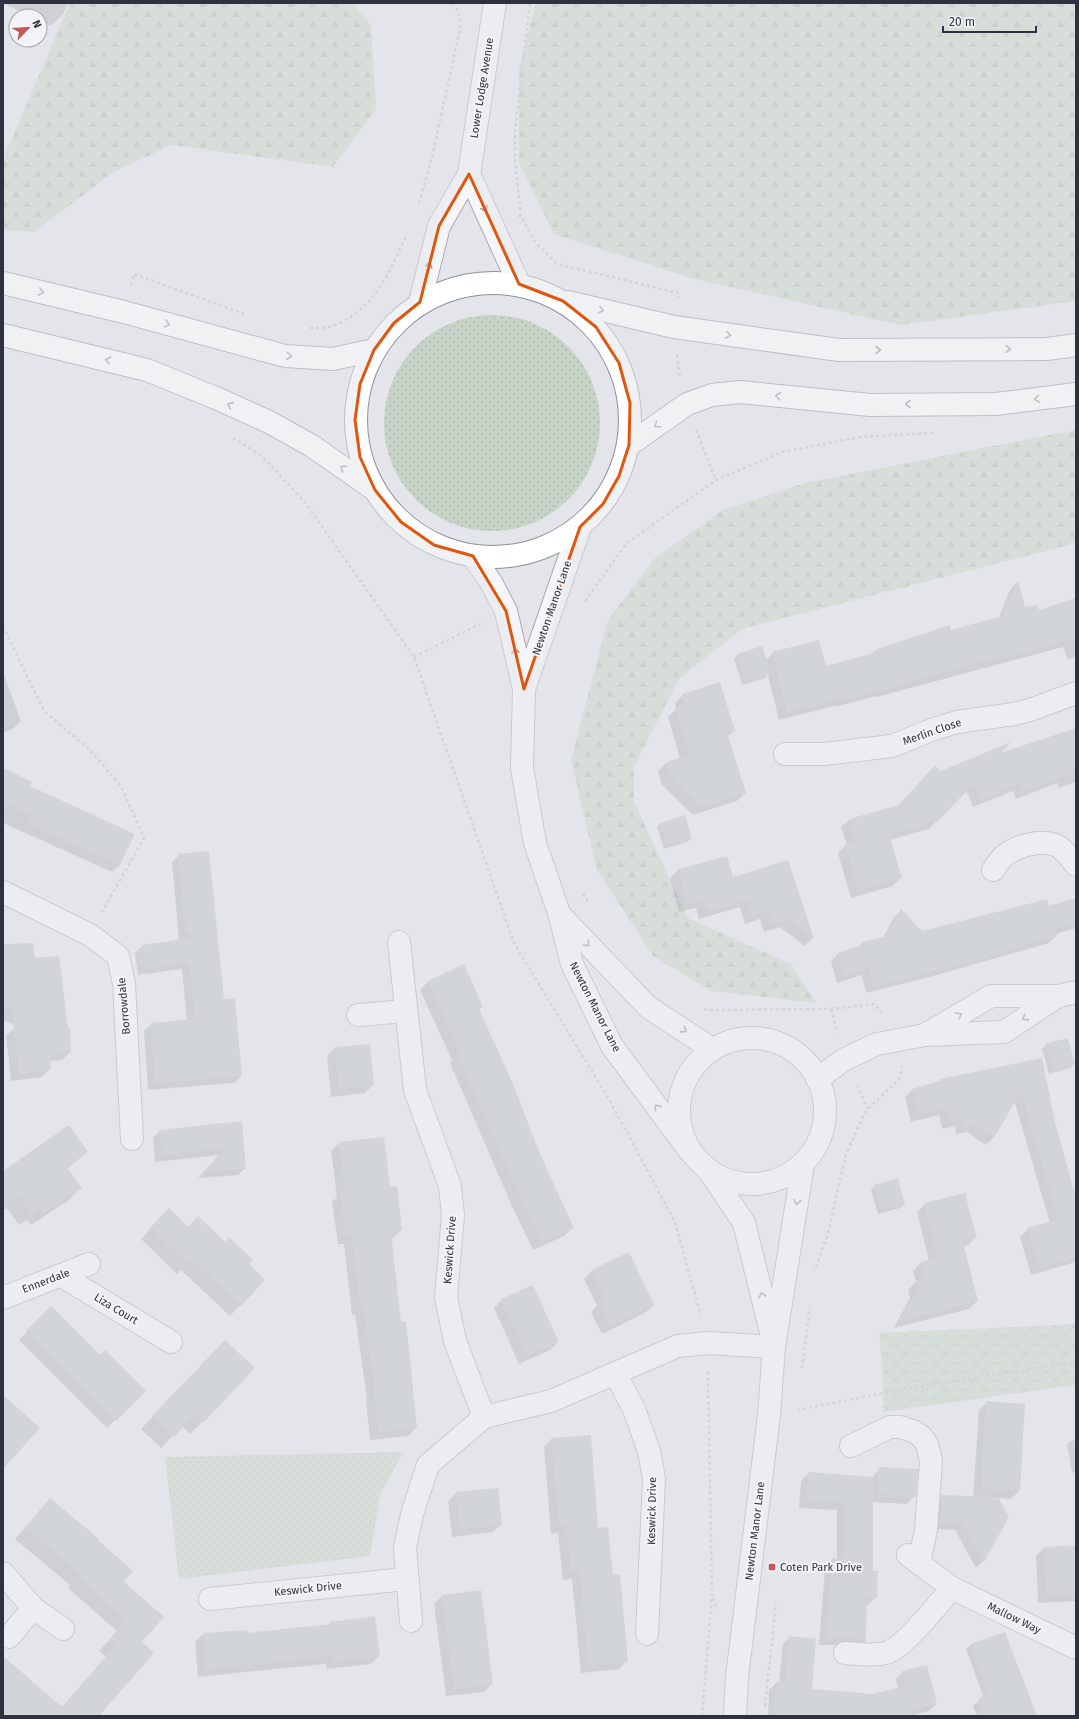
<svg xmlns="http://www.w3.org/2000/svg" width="1079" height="1719" font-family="'Fira Sans',sans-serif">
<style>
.grass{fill:url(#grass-dots)}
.forest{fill:url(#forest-firs)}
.park{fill:url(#park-crowns)}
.shadow{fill:#0003}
.building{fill:#bbbec6}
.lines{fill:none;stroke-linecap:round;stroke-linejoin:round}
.minor-casing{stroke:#a9abb4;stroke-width:24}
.highway-casing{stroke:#8c919f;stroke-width:24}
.path{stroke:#bebfc5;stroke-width:2.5;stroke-dasharray:3 3;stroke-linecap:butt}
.minor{stroke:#f6f6f9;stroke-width:22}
.highway{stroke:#fff;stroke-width:22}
.oneway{stroke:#92949c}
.oneway2{stroke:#9698a0}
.marked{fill:none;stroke:#df570f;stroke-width:3;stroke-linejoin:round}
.poi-dot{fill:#c05958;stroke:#f3f4f7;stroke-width:1.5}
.labels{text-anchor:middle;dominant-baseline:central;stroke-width:4;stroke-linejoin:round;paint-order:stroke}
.street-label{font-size:11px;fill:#2d3140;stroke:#f3f4f7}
.poi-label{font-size:11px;fill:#2d3140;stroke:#f3f4f7;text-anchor:start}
</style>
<defs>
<pattern id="grass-dots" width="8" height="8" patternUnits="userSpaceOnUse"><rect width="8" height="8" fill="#c7d3c6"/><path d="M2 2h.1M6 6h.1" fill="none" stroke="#abb6ab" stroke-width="1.8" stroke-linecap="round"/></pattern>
<pattern id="forest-firs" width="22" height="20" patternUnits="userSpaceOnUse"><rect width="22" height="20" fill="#c7d3c6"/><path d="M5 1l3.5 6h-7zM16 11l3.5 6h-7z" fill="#abb6ab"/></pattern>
<pattern id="park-crowns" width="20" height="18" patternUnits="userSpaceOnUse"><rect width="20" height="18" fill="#c7d3c6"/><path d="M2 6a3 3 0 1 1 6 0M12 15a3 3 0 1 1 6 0" fill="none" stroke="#abb6ab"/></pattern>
</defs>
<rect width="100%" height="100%" fill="#e3e5ea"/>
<g class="grass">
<circle cx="492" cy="423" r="108"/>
<polygon points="404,1452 380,1494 370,1556 179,1579 165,1457"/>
</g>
<g class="forest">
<polygon points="70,3 352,3 371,25 376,109 333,167 172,145 115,171 34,232 3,230 3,159"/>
<polygon points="536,3 1076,3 1076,301 900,325 691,278 554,234 519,163 519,69"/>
<polygon points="1076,430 1076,543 742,629 679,679 634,767 634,802 688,918 791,964 816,1003 711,991 653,956 597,870 571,760 608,620 654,559 723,510 805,483"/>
</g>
<polygon class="park" points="1076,1324 1076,1385 883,1412 883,1376 879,1333"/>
<g class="shadow">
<polygon points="3,3 68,3 63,14 51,26 40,21 40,16 29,16"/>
<polygon points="1017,582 1024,608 1038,611 1076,599 1076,657 1068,660 1063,647 877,697 877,696 834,707 834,706 779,720 768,675 766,678 742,685 734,658 738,655 766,660 773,653 825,667 870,655 874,651 999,617 1010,590"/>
<polygon points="3,672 21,721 14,728 3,733"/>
<polygon points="683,695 734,731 727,737 745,793 737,801 693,815 662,785 658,771 666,763 680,759 668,717 676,709 675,703"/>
<polygon points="1076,729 1076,782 1059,788 1057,783 1016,799 1013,791 973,807 966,790 929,829 890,840 901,878 893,886 851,898 838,853 847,844 841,827 849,820 898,806 935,766 941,772"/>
<polygon points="3,769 29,787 120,865 112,872 3,823"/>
<polygon points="661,823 691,839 687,842 664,849 657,827"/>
<polygon points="179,855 223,1000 234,999 241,1076 234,1083 148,1090 144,1031 152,1024 187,1021 182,969 138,975 135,953 142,946 179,940 172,862"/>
<polygon points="727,857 732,879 788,861 813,938 805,946 780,927 764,932 760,919 745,924 740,907 699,919 696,908 679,912 670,878 678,870"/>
<polygon points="1076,899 1076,928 1056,934 1056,936 1049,943 926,978 866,993 862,975 837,983 831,961 838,954 858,948 862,943 883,938 894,917 901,911 922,932 1048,907"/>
<polygon points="3,945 70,1052 62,1060 50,1061 50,1069 42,1077 11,1081 6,1036 14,1028 20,1027 4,1020"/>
<polygon points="463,966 482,1007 478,1010 572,1228 564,1236 533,1250 512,1206 450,1063 452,1060 420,990 428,982"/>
<polygon points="1046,1045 1074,1064 1070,1068 1049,1074 1042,1049"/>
<polygon points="335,1048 373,1085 365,1093 331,1097 327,1056"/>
<polygon points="1041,1059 1054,1123 1076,1202 1076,1262 1031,1275 1020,1237 1028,1229 1050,1223 1014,1100 993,1138 986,1145 967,1132 956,1134 955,1126 942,1129 939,1115 911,1122 905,1097 912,1090 937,1083 940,1080"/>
<polygon points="241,1122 245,1168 238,1175 198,1178 220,1155 155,1162 153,1138 160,1131"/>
<polygon points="339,1143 389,1188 401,1230 393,1238 390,1238 400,1323 405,1322 416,1428 408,1436 370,1440 366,1400 367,1399 355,1315 352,1315 344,1244 338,1244 332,1202 337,1197 331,1151"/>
<polygon points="87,1152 67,1169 80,1188 69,1200 31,1225 27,1220 19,1225 7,1208 3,1210 3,1172"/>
<polygon points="875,1186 904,1204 900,1208 878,1214 871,1190"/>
<polygon points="925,1204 976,1237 968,1245 963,1247 977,1301 969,1309 894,1328 910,1298 908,1290 916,1282 913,1271 921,1263 929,1261 917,1212"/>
<polygon points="159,1220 188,1228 247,1264 264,1280 230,1316 181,1270 177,1274 141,1239"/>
<polygon points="592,1271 653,1305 645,1313 602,1334 591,1312 597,1306 584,1279"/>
<polygon points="502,1300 558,1342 550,1350 519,1364 494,1308"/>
<polygon points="51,1308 100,1356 145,1391 107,1428 19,1340"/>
<polygon points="214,1353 202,1422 190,1434 182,1426 161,1448 141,1429"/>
<polygon points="987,1402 1019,1491 1011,1499 997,1498 1008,1517 983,1561 976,1568 955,1530 934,1529 934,1503 941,1496 973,1497 979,1410"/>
<polygon points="552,1439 597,1529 612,1576 627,1661 619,1669 581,1673 572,1579 563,1580 558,1533 551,1534 544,1447"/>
<polygon points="1076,1440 1076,1472 1072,1473 1067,1444 1071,1441"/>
<polygon points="880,1468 915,1496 907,1504 872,1502 872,1572 876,1597 868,1605 865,1604 865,1642 857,1649 839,1645 819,1645 825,1567 832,1559 837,1560 837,1510 799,1508 801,1481 809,1473 872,1478"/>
<polygon points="497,1489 501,1524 493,1532 452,1537 448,1501 456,1493"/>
<polygon points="50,1499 122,1582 141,1642 97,1716 54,1716 106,1657 99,1651 117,1631 68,1588 70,1585 15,1539"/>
<polygon points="1076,1546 1076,1601 1038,1603 1036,1556 1044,1548"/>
<polygon points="442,1596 492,1684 484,1692 446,1696 434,1604"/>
<polygon points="330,1623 379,1656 371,1664 327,1669 326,1664 198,1677 195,1642 203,1634 246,1631 246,1634 328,1625"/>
<polygon points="790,1637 811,1690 842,1716 768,1716 769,1690 776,1683 779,1683 783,1644"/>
<polygon points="971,1645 1036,1716 977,1716 973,1706 983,1696 966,1649"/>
<polygon points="903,1672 936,1704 929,1711 908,1716 863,1716 898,1689 896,1679"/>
</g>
<g class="building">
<polygon points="1018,580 1025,607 1038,605 1039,610 1076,598 1076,638 1014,656 1013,654 950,670 885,690 885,689 842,700 842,698 787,712 772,652 819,640 826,666 874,653 874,650 950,625 951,630 1003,616"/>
<polygon points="762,646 771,674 746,682 737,654"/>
<polygon points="720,682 735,731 727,733 746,793 701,807 670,777 666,762 689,755 676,708 685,705 682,694"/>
<polygon points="1076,728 1076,772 1024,792 1020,784 981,800 974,783 938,821 889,835 902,878 859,891 845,844 855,841 849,819 899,805 935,765 941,771 1011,742 1001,753"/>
<polygon points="3,768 32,782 30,786 135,834 120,865 28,824 32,815 3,802"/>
<polygon points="685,815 692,839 667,846 660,823"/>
<polygon points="209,851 224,999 235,998 242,1076 155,1083 151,1023 195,1019 189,962 145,969 142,945 196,937 186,932 178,854"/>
<polygon points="727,856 733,877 788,860 814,939 788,919 772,924 768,912 753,916 748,900 707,911 704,900 687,904 678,869"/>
<polygon points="1076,898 1076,923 1055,929 1057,936 985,956 986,958 873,986 869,969 844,976 838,953 862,945 862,942 887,936 901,909 922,931 1047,899 1049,906"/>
<polygon points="33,943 35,958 59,956 68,1028 70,1028 71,1052 51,1054 51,1070 19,1074 11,1005 3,1007 3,944"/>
<polygon points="464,964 483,1007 479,1009 514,1086 539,1152 574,1228 542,1243 520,1197 457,1054 460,1053 428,981"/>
<polygon points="1068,1038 1075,1064 1053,1070 1045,1044"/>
<polygon points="370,1044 374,1086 339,1089 335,1047"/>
<polygon points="1042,1058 1055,1122 1076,1198 1076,1257 1039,1268 1027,1228 1058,1219 1021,1091 994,1138 975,1125 964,1127 962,1119 950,1122 946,1108 919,1115 912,1089 940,1081 940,1079"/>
<polygon points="242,1121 246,1169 203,1172 225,1148 162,1155 159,1130"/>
<polygon points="69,1125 88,1152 67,1167 82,1188 43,1214 39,1208 31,1214 19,1196 3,1208 3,1171"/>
<polygon points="384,1137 390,1187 397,1186 402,1230 391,1231 401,1322 406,1321 417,1428 378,1432 374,1391 375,1391 363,1307 360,1308 352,1236 346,1237 340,1193 345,1192 339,1142"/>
<polygon points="898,1178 905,1205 882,1211 874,1185"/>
<polygon points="965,1193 977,1238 963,1242 978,1301 900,1321 918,1289 916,1281 925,1279 921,1262 938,1257 924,1203"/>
<polygon points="169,1208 188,1227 198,1216 225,1242 229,1237 253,1260 249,1264 265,1280 241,1306 192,1260 188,1264 150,1228"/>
<polygon points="629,1252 654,1305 610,1326 599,1303 605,1299 591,1270"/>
<polygon points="533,1285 559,1342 527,1356 501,1299"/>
<polygon points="51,1306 100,1355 105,1350 146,1391 116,1421 26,1331"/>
<polygon points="225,1340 255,1368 203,1423 195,1414 174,1437 152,1416"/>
<polygon points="3,1395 40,1428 3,1469"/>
<polygon points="986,1401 1025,1404 1020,1491 981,1489"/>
<polygon points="591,1435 598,1528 608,1527 613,1574 620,1574 628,1662 588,1666 580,1571 571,1572 566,1525 559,1526 551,1438"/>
<polygon points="879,1467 918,1469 916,1497 877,1494"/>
<polygon points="808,1472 873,1477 873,1571 878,1571 877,1598 867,1597 866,1639 826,1638 832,1558 844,1559 844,1503 806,1501"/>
<polygon points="498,1488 502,1525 460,1529 456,1492"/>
<polygon points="941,1495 998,1497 1009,1517 984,1562 962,1523 941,1522"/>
<polygon points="50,1498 99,1539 98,1540 133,1571 124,1582 164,1617 142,1642 154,1653 99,1716 3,1716 3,1656 62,1707 116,1645 109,1640 127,1620 78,1577 80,1574 25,1527"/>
<polygon points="1076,1545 1076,1594 1046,1596 1044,1547"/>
<polygon points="481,1590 493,1684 454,1689 442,1595"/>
<polygon points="375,1616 380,1656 334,1662 334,1656 206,1669 203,1633 247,1630 247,1633 330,1624 330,1622"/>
<polygon points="1005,1632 1037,1716 983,1716 977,1701 987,1691 970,1644"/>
<polygon points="789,1636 816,1639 812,1689 872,1694 906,1686 902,1671 927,1665 937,1704 912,1710 912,1716 774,1716 776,1682 785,1683"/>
</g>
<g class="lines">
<g class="minor-casing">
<g id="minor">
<polyline points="469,174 519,284"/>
<polyline points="420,302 439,226 469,174 495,3"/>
<polyline points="473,556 492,584 506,611 524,689 522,768 535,843 560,916 572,964 612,1046 689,1150"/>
<polyline points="524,689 580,527"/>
<polyline points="785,754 824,754 892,746 934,729 957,722 1014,714 1030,710 1076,693"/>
<path d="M993,870c3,-4 6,-9 10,-13 12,-11 37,-18 53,-12 8,4 14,13 20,20"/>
<polyline points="3,892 90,935 118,956 124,983 132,1139"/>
<polyline points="561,916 648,1007 712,1049"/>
<polyline points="399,942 415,1090 450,1186 453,1215 446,1297 455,1341 484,1417 428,1465 412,1514 405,1548 411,1621"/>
<polyline points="358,1015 405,1011"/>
<polyline points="928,1033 991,996 1058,996 1076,992"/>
<circle cx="752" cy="1111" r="73"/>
<polyline points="817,1079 845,1059 877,1044 925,1035 1004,1032 1058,996"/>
<polyline points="710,1172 744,1223 772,1336"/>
<polyline points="62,1276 171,1342"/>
<polyline points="3,1298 89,1264"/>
<polyline points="615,1373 634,1409 649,1451 654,1479 647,1634"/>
<polyline points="484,1417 551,1401 678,1346 708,1343 774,1347"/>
<polyline points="851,1446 890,1427 900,1427 913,1431 921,1436 927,1444 931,1461 926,1530 919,1563"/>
<polyline points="908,1555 952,1588 1076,1648"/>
<polyline points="3,1573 33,1608 63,1629"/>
<polyline points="210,1599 406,1579"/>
<polyline points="9,1637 33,1608"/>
<path d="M845,1653c13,1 28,3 41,0 18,-5 52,-49 66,-65"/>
<polyline points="735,1716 737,1677 769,1415 774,1347 803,1164"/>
</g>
</g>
<g class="highway-casing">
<g id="highway">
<circle cx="493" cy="420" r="137"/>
<polyline points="3,283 124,312 285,356 333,359 374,350"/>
<polyline points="568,302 674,327 839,350 1047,349 1076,345"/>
<polyline points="3,335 147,370 216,398 269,422 312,446 375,490"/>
<polyline points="629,445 687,404 712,395 740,392 870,405 996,404 1076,394"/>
</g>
</g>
<g class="path">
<polyline points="419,203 432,157 460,29 459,12 452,3"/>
<polyline points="518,216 521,216 535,242 557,264 679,293 678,300"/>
<polyline points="521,216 515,161 515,131 530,3"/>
<polyline points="131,285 134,274 247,315"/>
<path d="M310,328c8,0 18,0 25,-3 40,-16 54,-52 71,-89"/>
<polyline points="677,355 680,377"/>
<polyline points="696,430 716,480"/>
<polyline points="233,438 262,456 304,501 414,657 514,943 610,1101 675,1222 701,1316"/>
<polyline points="585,601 627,543 716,480 782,452 860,437 933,433"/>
<polyline points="3,626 44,711 89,749 121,786 144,838 102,912"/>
<polyline points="414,657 482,623"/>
<polyline points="583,894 589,903"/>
<polyline points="704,1009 707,1010 831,1009 874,1004 884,1015"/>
<polyline points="831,1009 838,1033"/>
<polyline points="857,1085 868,1109"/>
<polyline points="816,1267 828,1233 846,1154 865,1112 900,1078 902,1067"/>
<polyline points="802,1368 810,1307"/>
<polyline points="797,1410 909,1388 1076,1362"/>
<polyline points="713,1598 717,1610"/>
<polyline points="765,1706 776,1603"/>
<polyline points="702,1716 712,1595 708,1370"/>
</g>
<use href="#minor" class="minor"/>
<use href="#highway" class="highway"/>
</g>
<defs><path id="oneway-chevron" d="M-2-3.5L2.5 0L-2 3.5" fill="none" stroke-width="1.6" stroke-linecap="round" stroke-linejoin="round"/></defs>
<g class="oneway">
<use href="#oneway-chevron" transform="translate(485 209) rotate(66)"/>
<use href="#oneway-chevron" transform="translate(429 265) rotate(-75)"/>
<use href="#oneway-chevron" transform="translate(515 651) rotate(-103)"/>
<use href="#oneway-chevron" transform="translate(587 944) rotate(46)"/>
<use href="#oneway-chevron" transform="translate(959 1015) rotate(-31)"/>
<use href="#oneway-chevron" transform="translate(1025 1018) rotate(147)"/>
<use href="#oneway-chevron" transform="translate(684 1030) rotate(33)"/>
<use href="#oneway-chevron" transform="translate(657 1107) rotate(-126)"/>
<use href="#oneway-chevron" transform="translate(797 1202) rotate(99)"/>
<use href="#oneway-chevron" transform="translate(762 1295) rotate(-104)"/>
</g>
<g class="oneway2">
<use href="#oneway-chevron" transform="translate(41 292) rotate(14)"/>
<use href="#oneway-chevron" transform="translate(601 310) rotate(14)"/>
<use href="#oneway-chevron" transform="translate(167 324) rotate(15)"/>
<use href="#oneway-chevron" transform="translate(728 335) rotate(8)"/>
<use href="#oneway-chevron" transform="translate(1008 349)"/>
<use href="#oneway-chevron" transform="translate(878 350)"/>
<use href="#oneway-chevron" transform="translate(289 356) rotate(6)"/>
<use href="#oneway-chevron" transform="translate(108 360) rotate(-166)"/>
<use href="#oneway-chevron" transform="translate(778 396) rotate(-174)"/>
<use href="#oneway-chevron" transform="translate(1037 399) rotate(172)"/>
<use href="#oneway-chevron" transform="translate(908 404) rotate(180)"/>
<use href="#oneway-chevron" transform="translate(230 405) rotate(-156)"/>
<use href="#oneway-chevron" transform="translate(657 425) rotate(145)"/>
<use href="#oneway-chevron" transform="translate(343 468) rotate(-145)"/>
</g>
<path d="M0 0H1079V1719H0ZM469,174l50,110 44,17 33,26 23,36 11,40 -1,42 -10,31 -16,28 -23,23 -56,162 -18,-78 -33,-55 -39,-11 -33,-23 -26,-32 -15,-33 -5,-37 5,-36 14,-34 20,-27 26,-21 19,-76z" fill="#e3e5ea" fill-opacity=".55" fill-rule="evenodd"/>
<path class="marked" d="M469,174l50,110 44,17 33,26 23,36 11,40 -1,42 -10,31 -16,28 -23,23 -56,162 -18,-78 -33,-55 -39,-11 -33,-23 -26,-32 -15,-33 -5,-37 5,-36 14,-34 20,-27 26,-21 19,-76z"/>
<rect class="poi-dot" x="768" y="1563" width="8" height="8" rx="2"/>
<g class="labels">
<g class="street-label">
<text transform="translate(482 88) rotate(-81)">Lower Lodge Avenue</text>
<text transform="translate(552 608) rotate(-71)">Newton Manor Lane</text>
<text transform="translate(932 732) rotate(-19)">Merlin Close</text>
<text transform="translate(124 1006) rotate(-95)">Borrowdale</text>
<text transform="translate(595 1007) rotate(63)">Newton Manor Lane</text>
<text transform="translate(450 1250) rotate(-86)">Keswick Drive</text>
<text transform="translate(46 1281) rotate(-21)">Ennerdale</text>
<text transform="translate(116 1309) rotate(31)">Liza Court</text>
<text transform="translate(652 1511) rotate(-89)">Keswick Drive</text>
<text transform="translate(755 1531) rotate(-83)">Newton Manor Lane</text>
<text transform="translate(308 1589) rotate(-6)">Keswick Drive</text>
<text transform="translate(1014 1618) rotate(26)">Mallow Way</text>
</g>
<g class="poi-label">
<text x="780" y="1567">Coten Park Drive</text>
</g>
</g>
<rect width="1079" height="1719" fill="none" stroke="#2d3140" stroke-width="8"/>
<g transform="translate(28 28) rotate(65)"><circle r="19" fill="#f3f4f7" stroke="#a4a6ae"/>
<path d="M0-3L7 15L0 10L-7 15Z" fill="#c05958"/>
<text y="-6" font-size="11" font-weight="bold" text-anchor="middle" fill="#2d3140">N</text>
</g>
<path d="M943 26v6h93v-6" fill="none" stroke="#2d3140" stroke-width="2"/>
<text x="949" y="26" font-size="12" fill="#2d3140" stroke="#f3f4f7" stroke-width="3" paint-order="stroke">20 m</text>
</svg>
